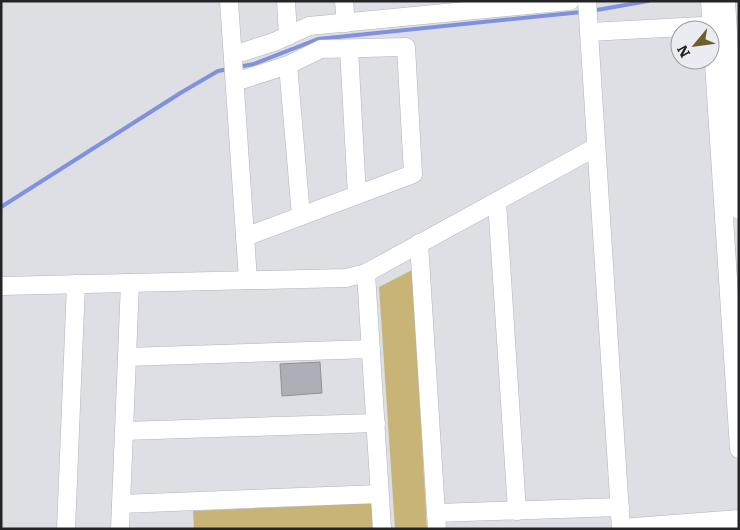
<svg xmlns="http://www.w3.org/2000/svg" width="740" height="530" font-family="Literata,serif">
<style>
.green{fill:#c9b478}
.lines{fill:none;stroke-linecap:round;stroke-linejoin:round}
.stream{stroke:#8091de;stroke-width:4}
.building{fill:#aeafb6;stroke:#8f9197}
.minor-casing{stroke:#b2b4ba;stroke-width:19}
.minor{stroke:#fff;stroke-width:18}
</style>
<rect width="100%" height="100%" fill="#dddfe5"/>
<g class="green">
<polygon points="412,270 427,529 395,529 379,287"/>
<polygon points="372,503 373,529 194,529 193,511"/>
</g>
<g class="lines">
<g class="stream">
<polyline points="591,11 648,1"/>
<polyline points="238,67 254,64 318,39 582,12"/>
<polyline points="1,207 182,92 218,71 228,69"/>
</g>
</g>
<polygon class="building" points="320,362 322,393 282,396 280,364"/>
<g class="lines">
<g class="minor-casing">
<g id="minor">
<polyline points="229,1 248,280"/>
<polyline points="286,1 288,36"/>
<polyline points="344,1 346,23"/>
<polyline points="587,1 621,529"/>
<polyline points="710,1 739,449"/>
<polyline points="726,1 739,210"/>
<polyline points="589,32 722,25"/>
<polyline points="349,49 357,195"/>
<polyline points="233,55 274,42 309,26 570,1"/>
<polyline points="288,65 301,216"/>
<polyline points="235,82 288,65 321,49 406,47 413,174 245,237"/>
<polyline points="497,201 517,511"/>
<polyline points="419,243 437,529"/>
<polyline points="366,273 382,529"/>
<polyline points="1,286 346,278 366,273 596,147"/>
<polyline points="127,357 371,349"/>
<polyline points="124,431 376,423"/>
<polyline points="121,504 380,494"/>
<polyline points="436,513 620,507"/>
<polyline points="621,528 739,519"/>
<polyline points="66,529 76,284"/>
<polyline points="120,529 130,283"/>
</g>
</g>
<use href="#minor" class="minor"/>
</g>
<rect width="740" height="530" fill="none" stroke="#242427" stroke-width="5"/>
<g transform="translate(695 45) rotate(241)"><circle r="24" fill="#eaecf2" stroke="#9b9ca1"/>
<path d="M0-4L9 19L0 12L-9 19Z" fill="#6f5e2c"/>
<text y="-8" font-size="14" font-weight="bold" text-anchor="middle" fill="#242427">N</text>
</g>
</svg>
